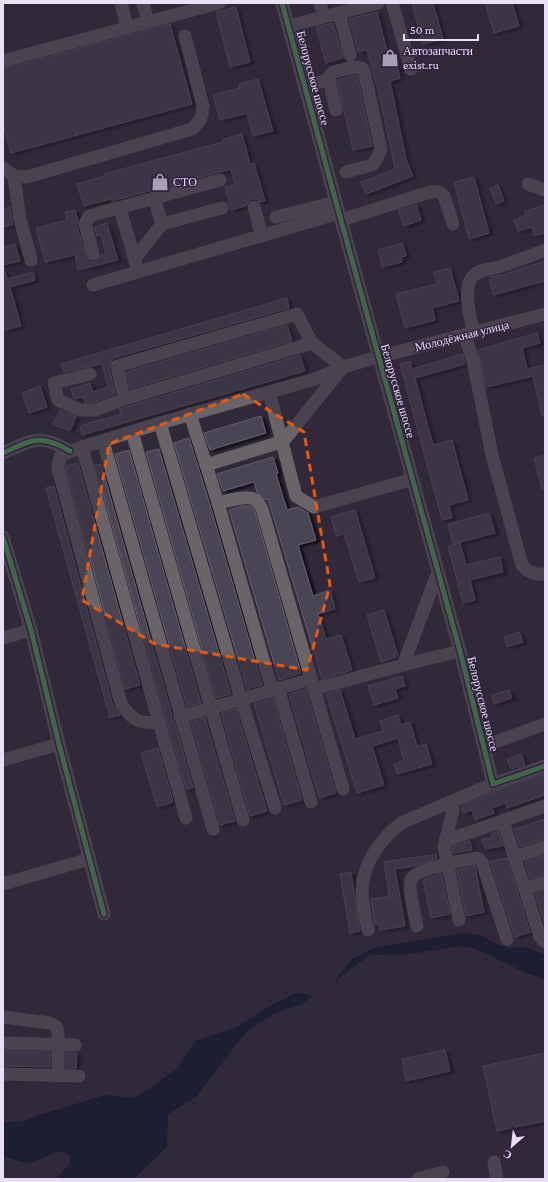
<svg xmlns="http://www.w3.org/2000/svg" width="548" height="1182" font-family="'Crimson Pro',serif">
<style>
.water{fill:#041528}
.building{fill:#4a4554;stroke:#645f6f;filter:url(#shadow)}
.lines{fill:none;stroke-linecap:round;stroke-linejoin:round}
.minor{stroke:#6a6368;stroke-width:13}
.cycleway-casing{stroke:#322141;stroke-width:8}
.cycleway{stroke:#56b35d;stroke-width:5}
.marked{fill:none;stroke:#e8590c;stroke-width:3;stroke-dasharray:8 5;stroke-linejoin:round}
.labels{text-anchor:middle;dominant-baseline:central;stroke-width:3;stroke-linejoin:round;paint-order:stroke}
.poi-label{font-size:12px;fill:#eae0f5;stroke:#322141;text-anchor:start}
.street-label{font-size:12px;fill:#eae0f5;stroke:#322141}
</style>
<defs>
<filter id="shadow"><feDropShadow dx="4" dy="2" stdDeviation="1" flood-color="#0009"/></filter>
</defs>
<rect width="100%" height="100%" fill="#31283a"/>
<g class="water">
<polygon points="465,933 481,935 492,942 508,948 525,947 545,955 545,980 524,972 476,949 461,946 410,954 370,955 335,981 351,960 376,947"/>
<polygon points="298,992 313,996 300,1005 275,1013 246,1032 196,1097 168,1114 167,1147 134,1179 56,1179 70,1163 70,1155 60,1151 27,1164 3,1156 3,1122 23,1122 39,1115 105,1095 135,1098 177,1069 195,1041 237,1027 266,1008"/>
</g>
<g class="building">
<polygon points="412,3 433,3 443,39 423,44"/>
<polygon points="485,3 512,3 519,26 494,33"/>
<polygon points="236,7 250,62 230,67 216,12"/>
<polygon points="377,12 387,51 391,50 391,53 394,53 400,78 390,81 406,159 413,176 366,194 361,182 395,169 377,84 376,84 367,50 358,52 349,19"/>
<polygon points="333,23 343,58 326,63 316,27"/>
<polygon points="170,24 192,104 11,153 3,124 3,69"/>
<polygon points="354,75 357,75 372,146 353,150 337,80"/>
<polygon points="258,79 273,131 253,136 247,113 220,120 213,95 240,88 239,84"/>
<polygon points="242,134 250,164 254,163 265,201 260,202 256,199 252,199 248,202 246,206 231,210 225,187 235,184 231,169 112,201 111,199 84,206 77,184 105,176 104,174 223,142 223,139"/>
<polygon points="474,177 489,233 469,239 454,182"/>
<polygon points="498,185 504,201 496,204 490,188"/>
<polygon points="416,205 421,220 404,226 398,210"/>
<polygon points="545,205 545,233 534,236 532,227 518,231 514,220 526,215 525,211"/>
<polygon points="10,207 13,225 3,227 3,209"/>
<polygon points="75,210 78,221 77,226 87,259 91,262 95,262 99,259 101,255 106,254 101,235 97,236 94,227 107,223 118,260 78,270 75,255 45,262 36,228 67,220 65,212"/>
<polygon points="402,243 406,256 401,257 402,262 382,267 378,250"/>
<polygon points="15,244 20,261 3,265 3,247"/>
<polygon points="545,261 545,281 493,295 489,277 502,275"/>
<polygon points="450,268 459,301 432,308 435,320 405,328 396,294 437,284 434,272"/>
<polygon points="3,272 5,272 7,279 33,272 35,280 10,287 21,326 5,330 3,323"/>
<polygon points="287,298 289,308 114,358 111,361 109,367 115,394 94,402 85,402 83,397 74,399 71,389 90,383 93,392 108,387 102,364 64,372 61,364"/>
<polygon points="287,325 292,341 130,389 126,372"/>
<polygon points="537,333 540,343 522,348 527,369 545,365 545,416 542,416 533,376 486,387 478,350"/>
<polygon points="463,354 465,364 415,378 433,445 452,440 468,500 449,505 452,518 442,520 400,364 410,361 412,369"/>
<polygon points="300,355 305,371 82,435 80,426 121,414 119,409 126,407"/>
<polygon points="40,386 47,407 29,413 22,393"/>
<polygon points="60,410 76,417 70,431 53,424"/>
<polygon points="261,416 266,433 210,450 204,433"/>
<polygon points="189,438 210,505 262,685 247,689 174,443"/>
<polygon points="159,449 231,694 216,698 146,452"/>
<polygon points="129,450 201,703 187,707 115,454"/>
<polygon points="545,455 545,489 542,489 534,458"/>
<polygon points="273,457 278,473 276,474 287,510 298,507 308,513 316,540 298,545 313,596 330,590 335,609 318,614 326,639 341,635 352,670 322,679 268,499 266,500 257,492 254,482 223,491 217,474"/>
<polygon points="78,463 140,685 125,689 66,468 66,466"/>
<polygon points="101,464 172,715 172,720 175,723 193,788 186,789 95,465"/>
<polygon points="54,486 113,706 120,715 110,718 46,488"/>
<polygon points="242,506 251,506 255,512 301,673 279,680 229,510"/>
<polygon points="355,510 375,578 359,582 344,534 336,536 331,517"/>
<polygon points="489,513 495,533 453,544 448,524"/>
<polygon points="460,543 466,565 500,557 503,572 470,580 475,600 463,603 448,546"/>
<polygon points="384,610 398,656 397,657 381,662 367,615"/>
<polygon points="519,632 523,642 507,647 504,637"/>
<polygon points="402,676 405,686 395,689 398,698 374,705 368,686"/>
<polygon points="306,689 336,793 319,798 289,694"/>
<polygon points="340,690 355,739 383,731 380,721 398,715 401,725 410,722 417,746 426,744 432,764 397,774 394,764 404,761 398,738 372,746 384,785 357,793 326,694"/>
<polygon points="509,690 512,698 494,704 492,695"/>
<polygon points="273,698 302,800 284,805 254,704"/>
<polygon points="236,709 267,811 250,816 221,713"/>
<polygon points="205,718 235,821 220,825 191,722"/>
<polygon points="158,748 173,802 157,807 141,753"/>
<polygon points="521,754 525,765 511,769 507,759"/>
<polygon points="545,774 545,795 507,808 505,803 492,808 494,813 475,820 472,810 463,813 461,806 496,791"/>
<polygon points="545,819 545,839 520,847 514,829"/>
<polygon points="498,831 503,846 485,849 482,839 492,838 491,834"/>
<polygon points="470,841 472,850 453,853 452,847"/>
<polygon points="436,854 437,858 415,866 395,869 405,926 380,930 379,925 375,925 371,899 389,896 384,862"/>
<polygon points="545,855 545,874 530,879 525,862"/>
<polygon points="507,858 530,932 515,937 490,861"/>
<polygon points="475,866 484,912 466,916 457,870"/>
<polygon points="351,872 360,931 350,933 340,874"/>
<polygon points="441,873 450,914 431,918 423,880"/>
<polygon points="545,890 545,926 535,894"/>
<polygon points="445,1050 450,1071 406,1081 402,1059"/>
<polygon points="3,1051 50,1052 50,1067 3,1066"/>
<polygon points="66,1053 77,1053 76,1068 66,1068"/>
<polygon points="545,1053 545,1121 497,1131 483,1066"/>
</g>
<g class="lines">
<g class="minor">
<polyline points="121,3 127,27"/>
<polyline points="143,3 148,22"/>
<polyline points="282,3 339,213 460,651 493,784"/>
<polyline points="320,3 324,17"/>
<polyline points="392,3 411,69"/>
<polyline points="339,13 350,55"/>
<polyline points="288,26 378,3"/>
<polyline points="3,61 219,3"/>
<polyline points="304,86 329,80"/>
<polyline points="336,110 329,80 329,77 333,72 354,67 362,68 364,71 381,150 374,163 372,165 346,172"/>
<path d="M3,168l11,8 13,1 165,-48c8,-7 11,-13 11,-23l-18,-70"/>
<polyline points="14,176 20,219 31,260"/>
<polyline points="528,184 545,190"/>
<polyline points="154,198 162,224"/>
<polyline points="254,207 262,236"/>
<polyline points="120,208 136,264"/>
<polyline points="276,217 336,202"/>
<path d="M341,220l89,-28c6,-1 10,-1 14,4l9,28"/>
<polyline points="93,254 85,224 89,216 220,180"/>
<polyline points="135,258 162,224 222,208"/>
<polyline points="93,285 339,213"/>
<path d="M474,332c-4,-13 -12,-45 -1,-56 6,-7 18,-7 26,-9 15,-5 31,-11 46,-17"/>
<path d="M465,335l8,26 19,94 30,110c7,8 12,10 23,9"/>
<polyline points="90,374 54,383 58,400 80,410 95,410 124,399 312,343 343,367 286,438 281,442 206,465"/>
<polyline points="269,392 296,496 314,507 413,479"/>
<polyline points="124,399 117,366 297,314 312,343"/>
<polyline points="190,414 218,503 272,690"/>
<polyline points="160,423 241,699 275,808"/>
<polyline points="132,432 243,820"/>
<polyline points="103,441 213,829"/>
<polyline points="82,447 186,818"/>
<path d="M3,453c29,-13 37,-20 67,-2"/>
<path d="M218,503c9,-2 28,-8 36,-4 4,2 6,7 8,10l81,280"/>
<polyline points="3,537 31,630 59,744 104,914"/>
<polyline points="3,638 31,630"/>
<polyline points="403,665 438,572"/>
<polyline points="278,688 311,802"/>
<polyline points="314,689 403,665 460,651"/>
<polyline points="180,717 311,679"/>
<path d="M159,722c-20,2 -27,-2 -38,-18l-63,-236 2,-11 10,-6 90,-28 155,-44 28,-12 35,-10 167,-43"/>
<polyline points="484,746 545,724"/>
<polyline points="3,760 59,744"/>
<polyline points="453,810 444,847 459,920"/>
<polyline points="503,821 540,937 545,942"/>
<polyline points="445,841 545,806"/>
<polyline points="515,857 545,847"/>
<polyline points="3,884 89,859"/>
<polyline points="525,889 545,882"/>
<path d="M417,926c-2,-10 -9,-38 -6,-46 4,-12 51,-19 64,-22l4,1 3,3 25,77"/>
<path d="M368,930c-3,-13 -6,-27 -6,-40 1,-28 20,-53 41,-68l90,-38 52,-18"/>
<path d="M3,1017l47,6c5,2 8,4 8,9v44"/>
<polyline points="3,1043 75,1045"/>
<polyline points="3,1074 79,1076"/>
<polyline points="494,1162 497,1179"/>
<polyline points="418,1179 443,1172"/>
</g>
<g class="cycleway-casing">
<g id="cycleway">
<polyline points="282,3 339,213 460,651 493,784 545,766"/>
<path d="M3,453c29,-13 37,-20 67,-2"/>
<polyline points="3,537 31,630 59,744 104,914"/>
</g>
</g>
<use href="#cycleway" class="cycleway"/>
</g>
<path d="M0 0H548V1182H0ZM243,394l61,38 26,153 -23,85 -152,-26 -73,-44 27,-156z" fill="#31283a" fill-opacity=".55" fill-rule="evenodd"/>
<path class="marked" d="M243,394l61,38 26,153 -23,85 -152,-26 -73,-44 27,-156z"/>
<defs>
<g id="shop-bare" transform="scale(1.38)"><path d="M-5-2.5h2.3a2.7 3.5 0 0 1 5.4 0H5L5.5 6h-11ZM-1.5-2.5h3a1.5 2.3 0 0 0-3 0Z" fill="#a9a0b4" stroke="#322141" stroke-width="2.5" paint-order="stroke"/></g>
</defs>
<g fill-rule="evenodd">
<use href="#shop-bare" x="390" y="58"/>
<use href="#shop-bare" x="160" y="182"/>
</g>
<g class="labels">
<g class="poi-label">
<text x="403" y="51">Автозапчасти<tspan x="403" dy="14">exist.ru</tspan></text>
<text x="173" y="182">СТО</text>
</g>
<g class="street-label">
<text transform="translate(313 78) rotate(75)">Белорусское шоссе</text>
<text transform="translate(462 336) rotate(-14)">Молодёжная улица</text>
<text transform="translate(398 391) rotate(74)">Белорусское шоссе</text>
<text transform="translate(483 704) rotate(76)">Белорусское шоссе</text>
</g>
</g>
<rect width="548" height="1182" fill="none" stroke="#eae0f5" stroke-width="8"/>
<g transform="translate(512 1146) rotate(208)" stroke="#322141" stroke-width="3" paint-order="stroke">
<path d="M0-3L7 15L0 10L-7 15Z" fill="#eae0f5"/>
<text y="-6" font-size="11" font-weight="bold" text-anchor="middle" fill="#eae0f5">С</text>
</g>
<path d="M404 34v6h74v-6" fill="none" stroke="#eae0f5" stroke-width="2"/>
<text x="410" y="34" font-size="12" fill="#eae0f5" stroke="#322141" stroke-width="3" paint-order="stroke">50 m</text>
</svg>
